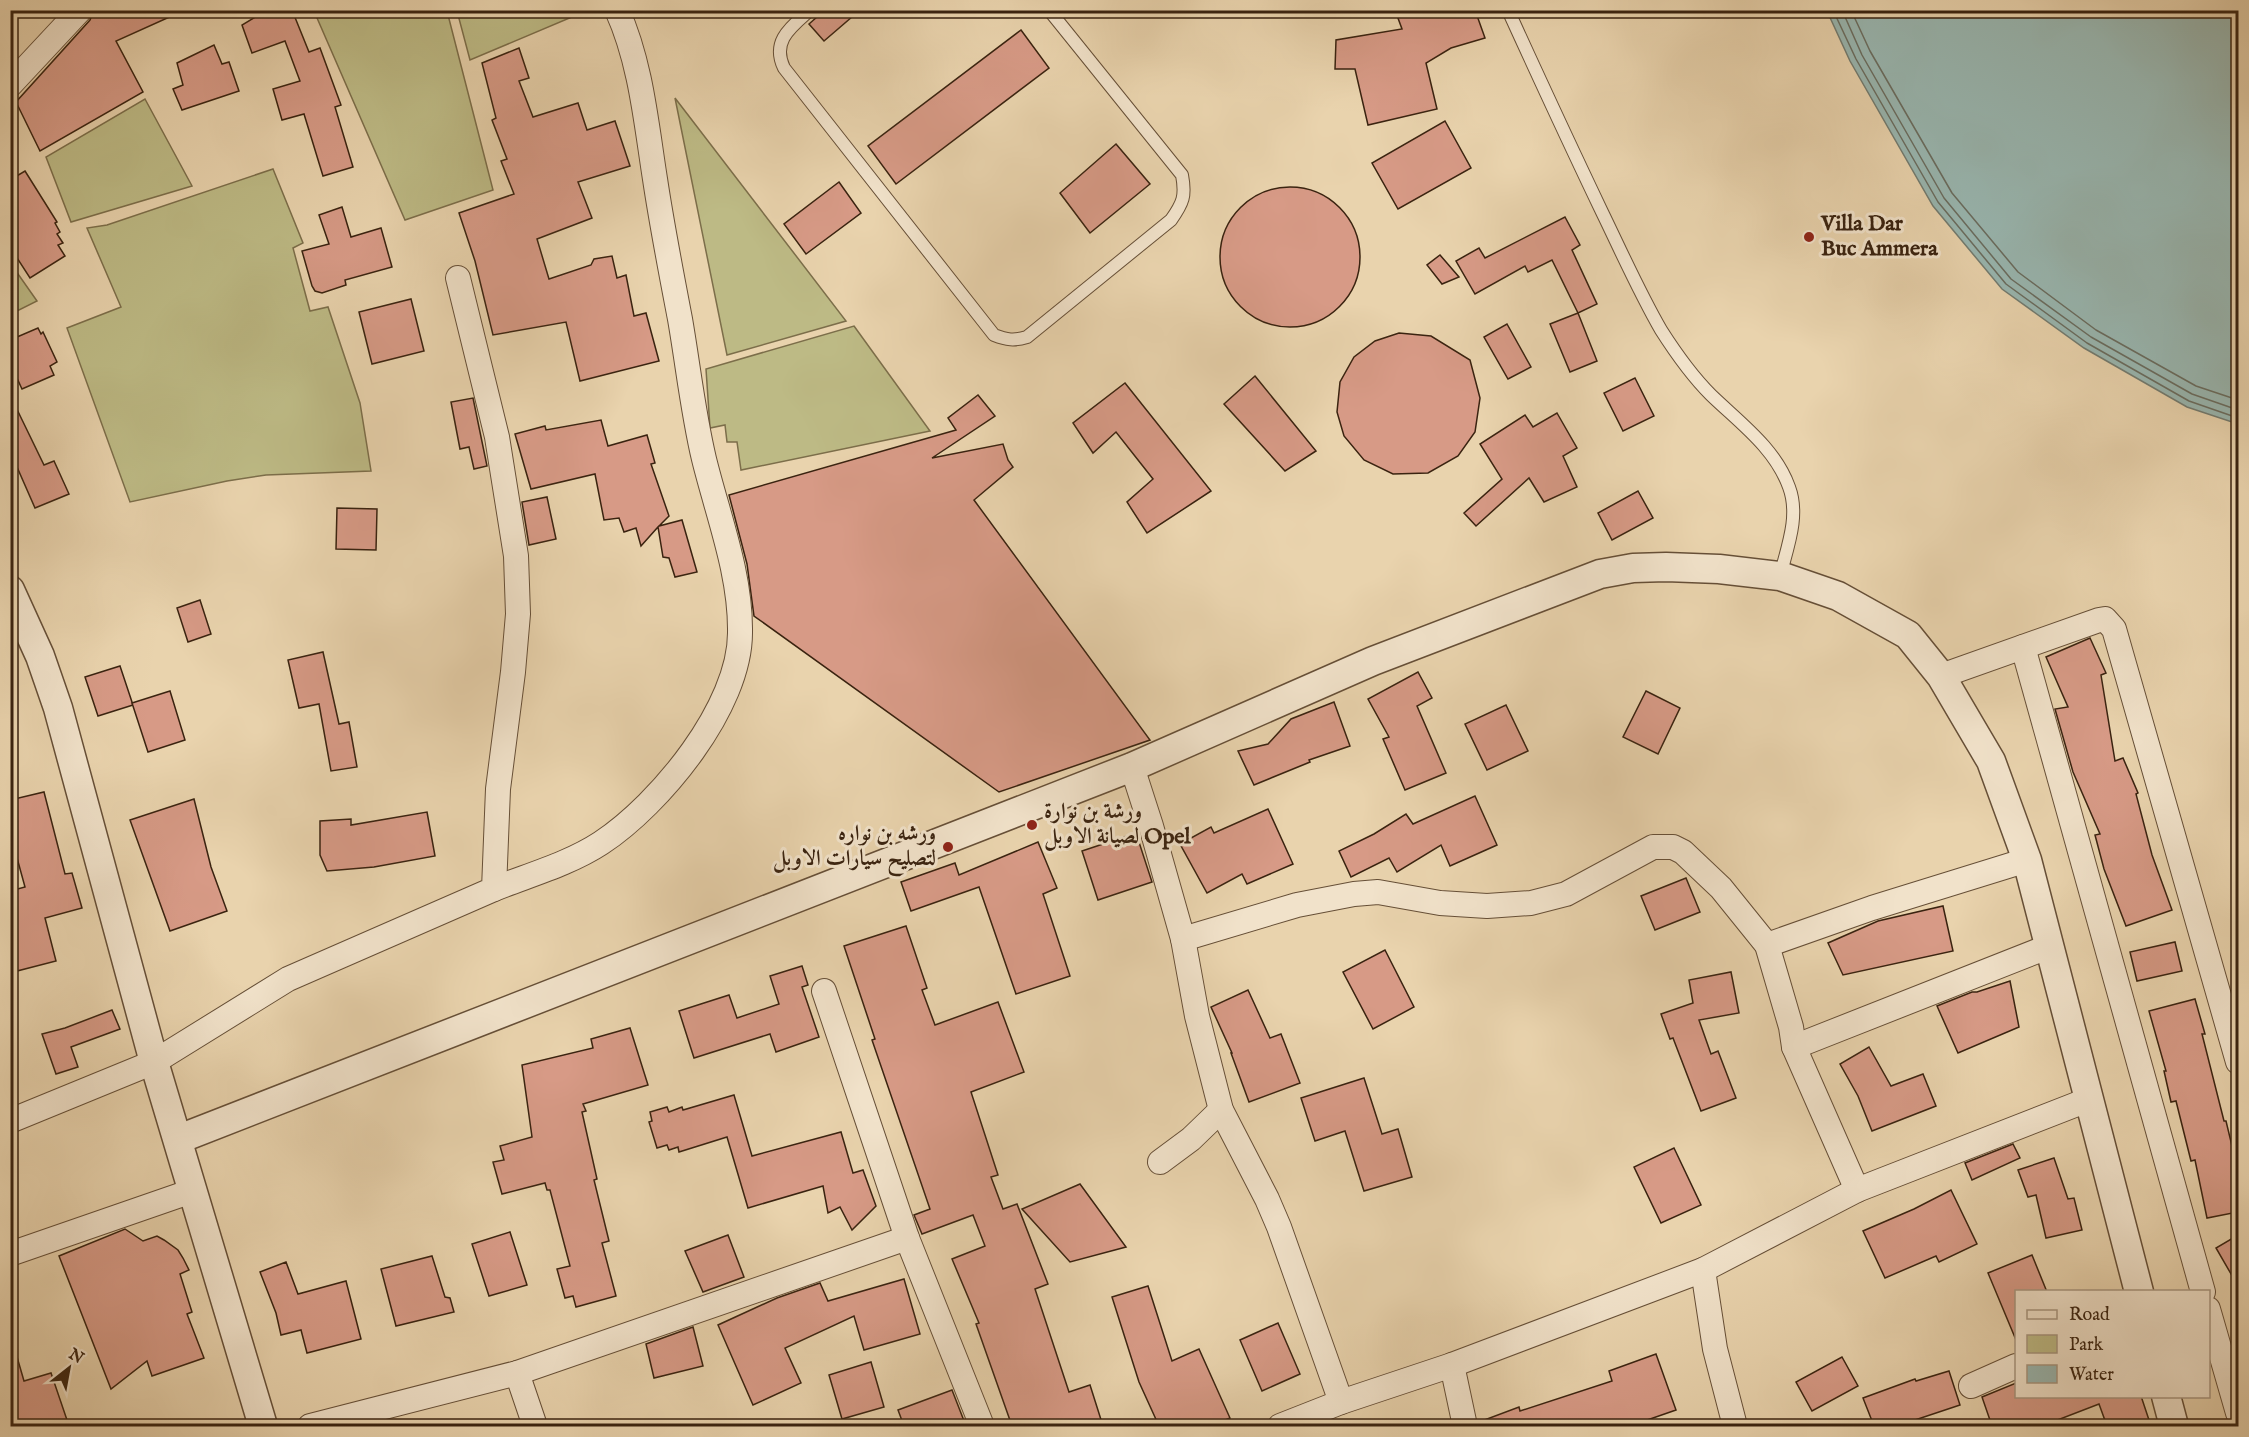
<svg xmlns="http://www.w3.org/2000/svg" width="2249" height="1437" font-family="'IM FELL English',Amiri,serif">
<style>
.green{fill:#bdba85;stroke:#7c6e4a;stroke-width:1.5}
.water{fill:#99b7b1;stroke:#737c71;stroke-width:1.5}
.lines{fill:none;stroke-linecap:round;stroke-linejoin:round}
.shore{stroke:#6a6d60;stroke-width:1.5}
.building{fill:#d79a86;stroke:#3a2310;stroke-width:1.5}
.service-casing{stroke:#664f37;stroke-width:14}
.minor-casing{stroke:#664f37;stroke-width:26}
.tertiary-casing{stroke:#664f37;stroke-width:31}
.service{stroke:#f1e2ca;stroke-width:12}
.minor{stroke:#f1e2ca;stroke-width:24}
.tertiary{stroke:#f1e2ca;stroke-width:28}
.poi-dot{fill:#8f2418;stroke:#f1e2ca;stroke-width:2}
.labels{text-anchor:middle;dominant-baseline:central;stroke-width:6;stroke-linejoin:round;paint-order:stroke}
.poi-label{font-size:22px;font-weight:bold;fill:#3a2310;stroke:#f1e2ca;text-anchor:start}
</style>
<rect width="100%" height="100%" fill="#e9d3ad"/>
<filter id="stains"><feTurbulence type="fractalNoise" baseFrequency=".00333" numOctaves="4"/><feColorMatrix values="0 0 0 0 .2 0 0 0 0 .09 0 0 0 0 .02 0 0 0 .5 -.17"/></filter>
<radialGradient id="worn" r=".72"><stop offset=".6" stop-color="#630" stop-opacity="0"/><stop offset="1" stop-color="#630" stop-opacity=".3"/></radialGradient>
<g class="green">
<polygon points="314,11 447,11 493,190 405,220"/>
<polygon points="457,11 457,10 586,11 470,60"/>
<polygon points="675,98 846,321 727,355"/>
<polygon points="145,99 192,186 71,222 46,157"/>
<polygon points="273,169 303,243 293,248 310,311 328,307 360,403 371,471 266,475 227,481 130,502 67,328 121,307 87,228 107,225"/>
<polygon points="11,264 37,301 11,314 10,314"/>
<polygon points="854,326 930,431 741,470 737,442 727,442 725,425 710,428 706,369"/>
</g>
<polygon class="water" points="1827,11 2238,11 2238,424 2187,407 2084,348 2002,289 1933,206 1850,61"/>
<g class="lines">
<g class="shore">
<polyline points="1833,10 1856,59 1938,202 2006,284 2087,343 2189,401 2238,418"/>
<polyline points="1842,10 1862,55 1944,198 2011,279 2091,337 2192,394 2238,410"/>
<polyline points="1851,10 1870,51 1952,193 2018,272 2096,330 2196,386 2238,400"/>
</g>
</g>
<g class="building">
<polygon points="94,10 185,10 116,41 143,92 40,151 16,102 90,20"/>
<polygon points="267,10 292,10 309,52 320,48 341,105 335,107 353,167 323,176 304,114 282,120 273,89 300,81 285,41 252,53 242,25"/>
<polygon points="825,10 860,10 824,41 809,24"/>
<polygon points="1395,10 1475,10 1485,38 1451,48 1426,63 1437,109 1368,125 1355,69 1335,69 1336,40 1402,29"/>
<polygon points="1021,30 1049,68 896,184 868,146"/>
<polygon points="214,45 222,64 229,62 239,91 182,110 173,89 183,85 177,63"/>
<polygon points="519,48 529,78 519,81 533,117 578,103 587,130 615,121 630,166 578,182 592,218 537,239 549,279 591,265 594,259 612,256 617,278 626,275 634,316 646,313 659,361 580,381 566,322 493,335 475,261 459,213 514,194 501,161 507,159 492,120 496,118 482,63"/>
<polygon points="1445,121 1471,168 1398,209 1372,163"/>
<polygon points="1116,144 1150,184 1090,233 1060,193"/>
<polygon points="25,171 57,222 55,223 60,232 57,234 63,243 58,245 65,256 30,278 10,247 10,180"/>
<polygon points="839,182 861,213 806,254 784,224"/>
<circle cx="1290" cy="257" r="70"/>
<polygon points="342,207 351,237 381,228 392,267 345,280 346,285 322,293 315,291 312,286 302,251 329,244 319,215"/>
<polygon points="1565,217 1580,245 1572,250 1597,304 1578,313 1552,260 1528,272 1525,266 1475,294 1456,261 1479,248 1485,258"/>
<polygon points="1440,255 1459,277 1442,284 1427,265"/>
<polygon points="411,299 424,351 372,364 359,312"/>
<polygon points="1578,313 1597,361 1570,372 1550,324"/>
<polygon points="1507,324 1531,367 1508,379 1484,337"/>
<polygon points="38,328 41,334 43,332 57,362 50,366 54,375 22,389 10,363 10,340"/>
<polygon points="1399,333 1431,336 1470,360 1480,398 1475,432 1458,456 1428,473 1393,474 1364,460 1344,436 1337,412 1340,382 1354,357 1375,341"/>
<polygon points="1255,376 1316,451 1285,471 1224,404"/>
<polygon points="1635,378 1654,416 1623,431 1604,393"/>
<polygon points="1125,383 1211,491 1147,533 1127,502 1153,479 1116,432 1093,453 1073,423"/>
<polygon points="10,395 44,465 54,461 69,494 35,508 10,451"/>
<polygon points="978,395 995,416 932,458 1003,444 1008,460 1013,467 974,500 1150,740 999,792 754,616 747,564 729,495 956,430 948,418"/>
<polygon points="473,398 487,466 474,469 469,447 460,449 451,402"/>
<polygon points="1557,413 1577,448 1563,456 1577,487 1544,502 1529,478 1476,526 1464,513 1502,479 1480,444 1525,415 1533,427"/>
<polygon points="601,420 608,446 647,435 655,463 651,464 669,516 659,526 682,520 697,572 675,577 669,558 663,557 658,527 641,546 636,528 624,532 619,518 604,520 595,474 531,489 515,434 545,426 546,430"/>
<polygon points="1638,491 1653,518 1612,540 1598,513"/>
<polygon points="547,497 556,539 529,545 522,502"/>
<polygon points="337,508 377,509 376,550 336,549"/>
<polygon points="200,600 211,634 188,642 177,608"/>
<polygon points="2090,638 2106,673 2101,675 2115,761 2123,758 2138,793 2136,794 2152,855 2172,910 2126,926 2104,869 2095,835 2100,834 2073,772 2055,709 2068,707 2046,657"/>
<polygon points="323,652 339,724 349,722 357,767 331,771 319,704 299,708 288,660"/>
<polygon points="120,666 133,705 98,716 85,677"/>
<polygon points="1418,672 1432,698 1417,706 1446,773 1405,790 1383,739 1389,737 1368,699"/>
<polygon points="170,691 185,740 148,752 132,703"/>
<polygon points="1646,691 1680,708 1658,754 1623,737"/>
<polygon points="1334,702 1350,746 1309,760 1310,762 1254,785 1238,751 1268,744 1291,719"/>
<polygon points="1506,705 1528,751 1487,770 1465,724"/>
<polygon points="44,792 65,874 72,873 82,908 45,918 56,961 17,971 10,946 10,891 25,887 14,847 10,848 10,800"/>
<polygon points="1475,796 1497,845 1450,866 1441,845 1397,872 1389,858 1351,877 1339,851 1374,834 1406,814 1413,824"/>
<polygon points="194,799 211,867 227,911 170,931 130,820"/>
<polygon points="1268,809 1293,864 1247,884 1242,874 1207,893 1180,844 1211,827 1214,833"/>
<polygon points="427,812 435,856 374,867 327,871 320,855 320,821 351,819 351,825"/>
<polygon points="1136,833 1152,882 1098,900 1082,851"/>
<polygon points="1038,842 1057,888 1043,894 1070,976 1016,994 979,887 911,911 901,882 955,863 959,875"/>
<polygon points="1686,878 1700,912 1655,930 1641,896"/>
<polygon points="1943,906 1953,951 1843,975 1828,943 1878,921"/>
<polygon points="906,926 927,988 922,990 935,1025 998,1002 1024,1072 971,1092 998,1175 991,1177 1003,1209 1017,1204 1048,1284 1035,1289 1069,1392 1090,1385 1103,1426 1012,1426 976,1324 979,1323 952,1259 985,1246 973,1215 922,1234 914,1215 930,1209 872,1040 875,1039 844,946"/>
<polygon points="2175,942 2182,971 2137,981 2130,952"/>
<polygon points="1385,950 1414,1007 1373,1029 1343,972"/>
<polygon points="802,966 808,985 802,987 819,1037 776,1052 770,1034 694,1058 679,1011 729,995 737,1018 779,1004 770,976"/>
<polygon points="1731,972 1739,1013 1699,1020 1711,1054 1718,1051 1736,1098 1701,1111 1673,1038 1670,1039 1661,1014 1693,1003 1689,980"/>
<polygon points="2010,981 2019,1027 1958,1053 1937,1006 1972,992 1977,992"/>
<polygon points="1248,990 1270,1038 1281,1034 1300,1083 1249,1102 1231,1053 1232,1053 1211,1007"/>
<polygon points="2195,999 2205,1034 2202,1034 2224,1121 2226,1121 2238,1171 2238,1212 2207,1218 2195,1160 2191,1161 2176,1101 2171,1102 2164,1071 2166,1071 2149,1011"/>
<polygon points="112,1010 120,1029 71,1047 78,1067 56,1074 42,1034 65,1028"/>
<polygon points="630,1028 648,1085 583,1104 586,1111 582,1112 597,1179 594,1180 609,1241 602,1243 616,1296 576,1307 573,1296 565,1298 557,1269 570,1266 550,1190 547,1190 545,1183 502,1194 493,1162 504,1160 500,1146 532,1137 522,1065 593,1048 591,1039"/>
<polygon points="1869,1047 1891,1086 1923,1074 1936,1106 1872,1131 1858,1096 1840,1064"/>
<polygon points="1364,1078 1382,1134 1398,1129 1412,1177 1364,1191 1345,1131 1315,1141 1301,1098"/>
<polygon points="734,1095 752,1156 841,1132 853,1173 863,1170 876,1206 852,1230 840,1207 828,1213 823,1186 748,1208 727,1137 679,1152 678,1147 669,1150 667,1145 657,1148 649,1122 652,1121 650,1112 667,1107 669,1112 682,1107 683,1110"/>
<polygon points="2013,1144 2020,1158 1972,1180 1965,1163"/>
<polygon points="1674,1148 1701,1205 1661,1223 1634,1167"/>
<polygon points="2054,1158 2068,1199 2074,1198 2082,1230 2046,1238 2036,1195 2028,1197 2018,1170"/>
<polygon points="1080,1184 1126,1247 1070,1262 1022,1209"/>
<polygon points="1951,1190 1977,1244 1939,1262 1936,1256 1885,1278 1863,1231 1914,1209"/>
<polygon points="125,1229 143,1241 157,1236 164,1240 178,1250 183,1258 189,1270 180,1274 192,1312 187,1314 204,1358 152,1376 147,1361 111,1389 59,1256"/>
<polygon points="510,1232 527,1285 489,1296 472,1244"/>
<polygon points="728,1235 744,1277 703,1292 685,1251"/>
<polygon points="2238,1235 2238,1286 2216,1248"/>
<polygon points="2032,1255 2047,1292 2016,1292 2016,1340 1988,1273"/>
<polygon points="432,1256 445,1297 450,1298 454,1312 396,1326 381,1269"/>
<polygon points="286,1262 298,1294 346,1281 361,1339 307,1353 301,1330 281,1335 276,1313 260,1272"/>
<polygon points="904,1279 920,1334 864,1350 854,1316 785,1348 801,1383 753,1405 718,1325 777,1298 820,1283 828,1301"/>
<polygon points="1148,1286 1172,1361 1199,1349 1230,1418 1211,1426 1159,1426 1139,1382 1112,1297"/>
<polygon points="1278,1323 1300,1374 1262,1391 1240,1340"/>
<polygon points="693,1327 703,1366 654,1378 646,1344"/>
<polygon points="15,1350 24,1381 51,1373 67,1420 47,1426 10,1426 10,1351"/>
<polygon points="1656,1354 1676,1410 1630,1426 1479,1426 1479,1422 1519,1407 1520,1411 1612,1381 1609,1371"/>
<polygon points="1842,1357 1858,1386 1812,1411 1796,1382"/>
<polygon points="871,1362 884,1407 842,1419 829,1375"/>
<polygon points="1949,1371 1960,1405 1897,1426 1874,1426 1863,1398 1915,1379 1916,1381"/>
<polygon points="2016,1383 2016,1396 2141,1396 2151,1426 2107,1426 2099,1404 2042,1426 1992,1426 1982,1397"/>
<polygon points="952,1390 966,1426 904,1426 898,1410"/>
</g>
<g class="lines">
<g class="service-casing">
<g id="service">
<path d="M810,10c-19,17 -39,31 -26,58l210,267c13,5 20,6 33,2l144,-117c12,-17 15,-24 11,-45l-133,-165"/>
<path d="M1508,10c31,68 62,135 94,202 19,39 37,80 59,118 14,22 31,46 50,65 29,28 64,53 78,92 11,29 -2,61 -9,89"/>
</g>
</g>
<g class="minor-casing">
<g id="minor">
<polyline points="10,85 80,10"/>
<polyline points="2023,647 2203,1292"/>
<polyline points="1941,676 2099,620 2105,619 2114,629 2238,1062"/>
<polyline points="1132,767 1151,826 1183,939 1197,1016 1221,1110 1267,1199 1279,1227 1341,1402"/>
<path d="M494,889c35,-14 75,-25 107,-46 59,-39 139,-136 139,-210 1,-59 -22,-117 -36,-174 -11,-46 -16,-94 -24,-140 -9,-47 -18,-93 -25,-140 -9,-57 -14,-116 -38,-169"/>
<polyline points="1183,939 1297,905 1354,894 1378,892 1440,903 1487,906 1531,903 1566,894 1653,847 1673,847 1683,852 1721,888 1767,945 1791,1027 1794,1047 1857,1190"/>
<polyline points="1767,945 1872,908 2027,860"/>
<polyline points="824,991 907,1238 982,1426"/>
<polyline points="1794,1047 2050,946"/>
<polyline points="10,1121 154,1062 288,979 494,889 498,789 513,672 518,614 516,556 497,437 458,278"/>
<polyline points="1160,1162 1191,1139 1221,1110"/>
<polyline points="10,1254 192,1191"/>
<polyline points="1703,1270 1715,1349 1735,1426"/>
<polyline points="2208,1309 2238,1413"/>
<polyline points="1452,1365 1465,1426"/>
<polyline points="517,1373 535,1426"/>
<polyline points="1971,1386 2016,1366"/>
<polyline points="310,1426 517,1373 907,1238"/>
<polyline points="1280,1426 1341,1402 1452,1365 1703,1270 1857,1190 2090,1099"/>
</g>
</g>
<g class="tertiary-casing">
<g id="tertiary">
<polyline points="10,590 40,656 58,708 154,1062 263,1426"/>
<polyline points="179,1139 1132,767 1373,661 1600,574 1633,568 1666,567 1719,569 1780,576 1838,596 1908,635 1941,676 1991,761 2027,860 2139,1292"/>
<polyline points="2166,1396 2174,1426"/>
</g>
</g>
<use href="#service" class="service"/>
<use href="#minor" class="minor"/>
<use href="#tertiary" class="tertiary"/>
</g>
<g class="poi-dot">
<circle cx="1809" cy="237" r="6"/>
<circle cx="1032" cy="825" r="6"/>
<circle cx="948" cy="847" r="6"/>
</g>
<g class="labels">
<g class="poi-label">
<text x="1821" y="224">Villa Dar<tspan x="1821" dy="25">Buc Ammera</tspan></text>
<text x="1044" y="812">ورشة بن نوارة<tspan x="1044" dy="25">لصيانة الاوبل Opel</tspan></text>
<text x="936" y="834" text-anchor="end">ورشه بن نواره<tspan x="936" dy="25">لتصليح سيارات الاوبل</tspan></text>
</g>
</g>
<rect width="2249" height="1437" fill="none" stroke="#e9d3ad" stroke-width="36"/>
<rect x="12" y="12" width="2225" height="1413" fill="none" stroke="#3a2310" stroke-width="3"/>
<rect x="18" y="18" width="2213" height="1401" fill="none" stroke="#3a2310" stroke-width="1.5"/>
<rect x="2015" y="1290" width="195" height="108" fill="#f1e2ca" stroke="#a89680" stroke-width="1.5"/>
<rect x="2027" y="1310" width="30" height="9" fill="#f1e2ca" stroke="#a89680" stroke-width="1.5"/>
<text x="2069" y="1320" font-size="18" fill="#3a2310">Road</text>
<rect x="2027" y="1335" width="30" height="18" fill="#bdba85" stroke="#a89680" stroke-width="1.5"/>
<text x="2069" y="1350" font-size="18" fill="#3a2310">Park</text>
<rect x="2027" y="1365" width="30" height="18" fill="#99b7b1" stroke="#a89680" stroke-width="1.5"/>
<text x="2069" y="1380" font-size="18" fill="#3a2310">Water</text>
<g transform="translate(69 1368) rotate(31)" stroke="#f1e2ca" stroke-width="4.5" paint-order="stroke">
<path d="M0-4.5L10 22L0 15L-10 22Z" fill="#3a2310"/>
<text y="-9" font-size="16" font-weight="bold" text-anchor="middle" fill="#3a2310">N</text>
</g>
<rect width="100%" height="100%" filter="url(#stains)"/>
<rect width="100%" height="100%" fill="url(#worn)"/>
</svg>
